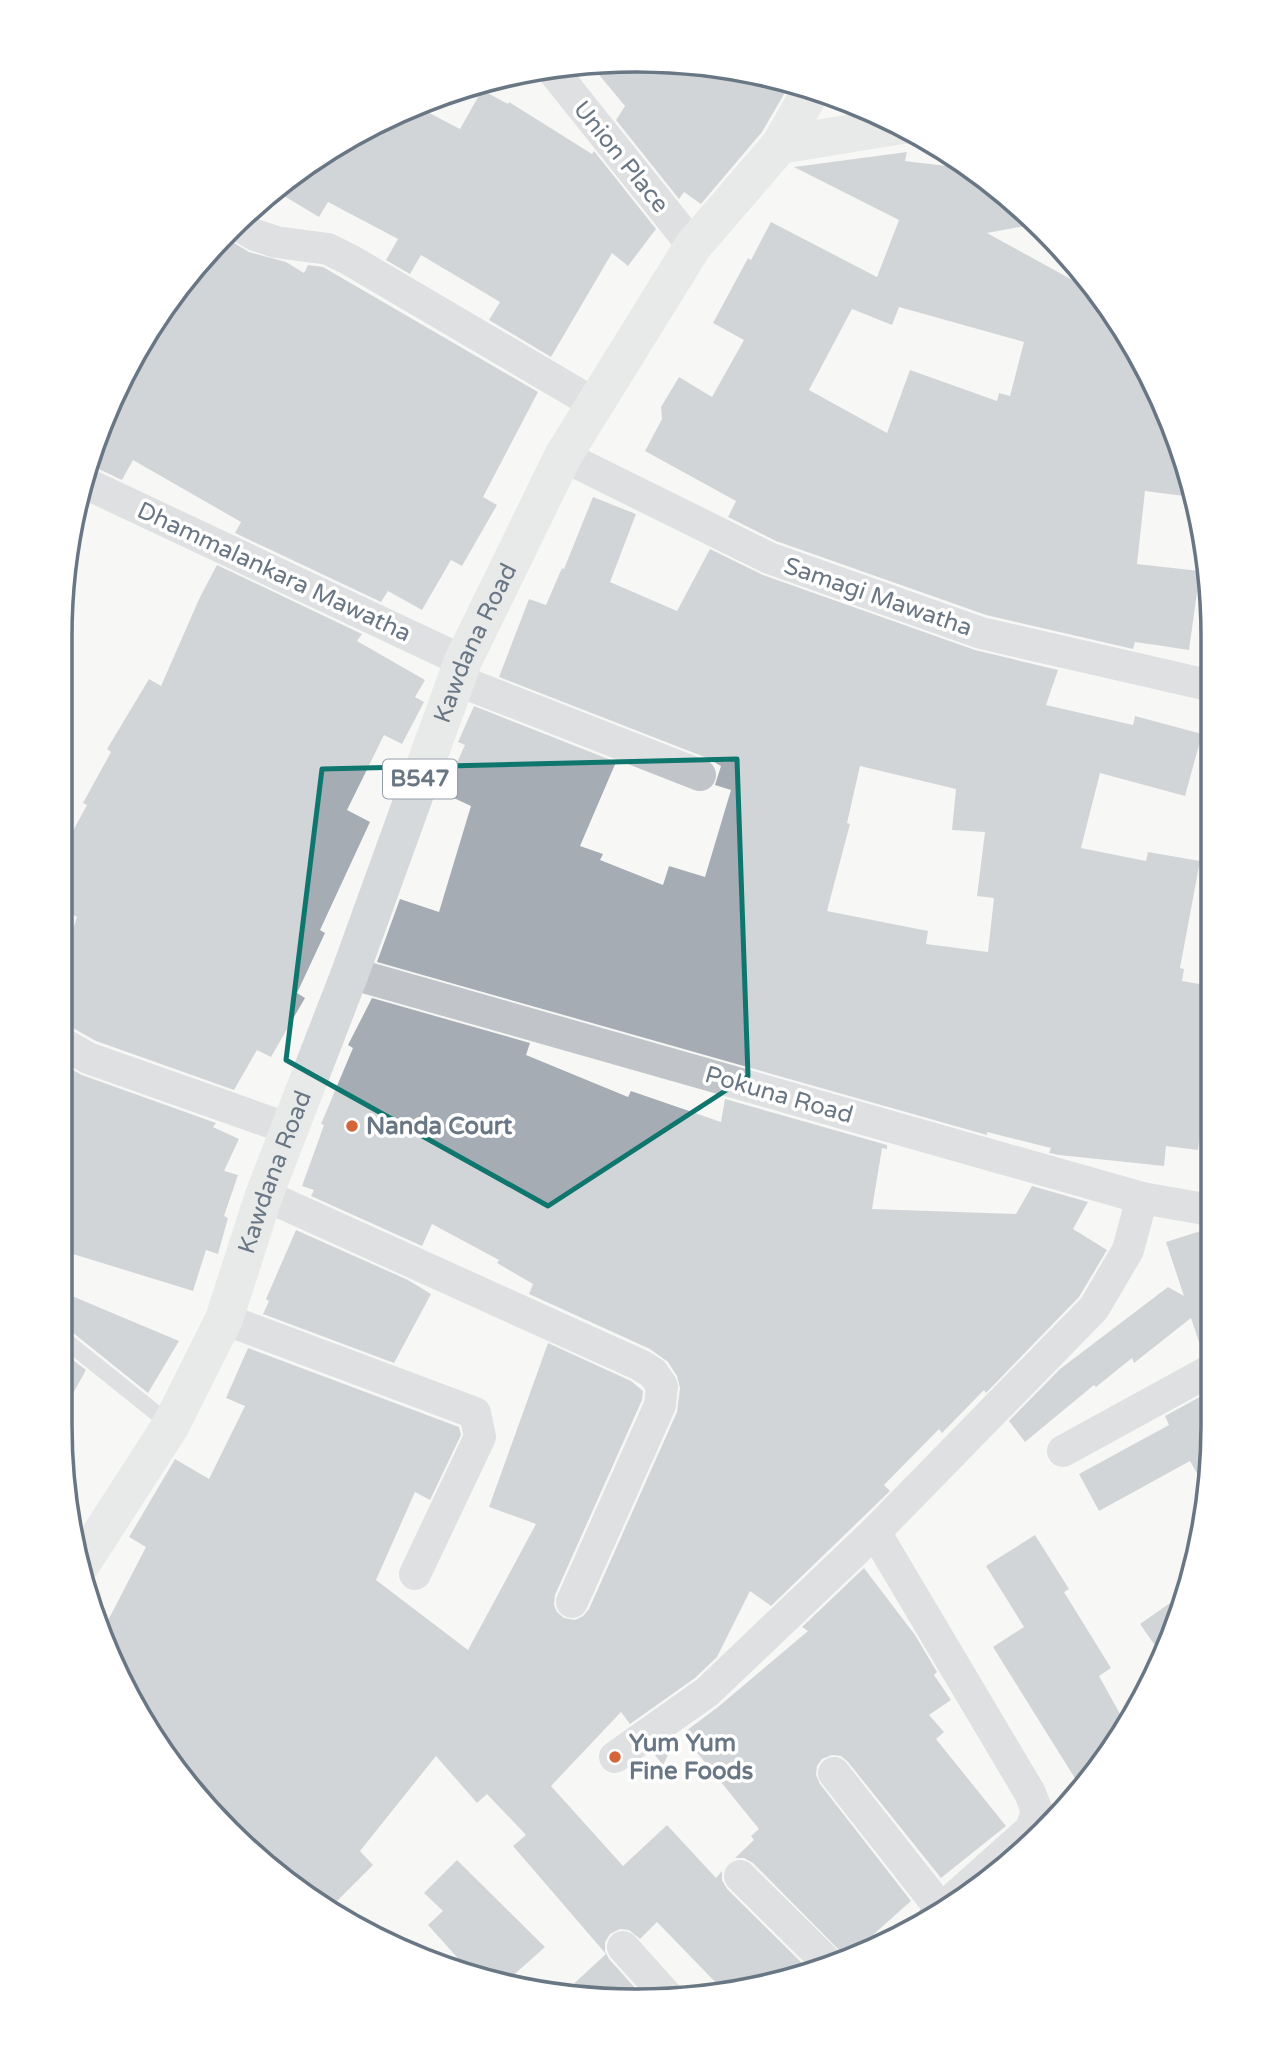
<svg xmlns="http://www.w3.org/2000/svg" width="1273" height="2061" font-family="'Varela Round',sans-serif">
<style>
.building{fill:#a5acb3;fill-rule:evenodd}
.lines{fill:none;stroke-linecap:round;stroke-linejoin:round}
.lane{stroke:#c1c4c8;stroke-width:16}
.street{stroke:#c1c4c8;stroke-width:32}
.secondary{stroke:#d5d9dc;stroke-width:38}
.primary{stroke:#d5d9dc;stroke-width:38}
.marked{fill:none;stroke:#0f766e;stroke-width:5;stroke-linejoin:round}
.poi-dot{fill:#d46539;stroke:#fff;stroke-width:2.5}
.labels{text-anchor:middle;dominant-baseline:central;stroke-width:7;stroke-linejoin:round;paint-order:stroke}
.shield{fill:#fff;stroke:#969fa9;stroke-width:2}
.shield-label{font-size:23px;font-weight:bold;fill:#697684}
.street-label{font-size:24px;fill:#697684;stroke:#fff}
.poi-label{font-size:24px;font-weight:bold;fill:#697684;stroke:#fff;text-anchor:start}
.rim{fill:none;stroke:#697684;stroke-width:3.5}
</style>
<rect width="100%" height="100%" fill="#f7f8f5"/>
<g class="building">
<polygon points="674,61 784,79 790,84 762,132 701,204 684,192 679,199 616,120 625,106 590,64"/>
<polygon points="482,90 508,104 509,102 592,154 594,151 656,229 628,266 612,253 551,357 489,320 500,302 421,255 410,274 386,260 398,239 328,202 319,217 274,190 348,137 416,106 460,129"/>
<path d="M907,152l-2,9 58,7 5,-2 19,12 49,46 -49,9 111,61 38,54 47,103 9,46 -47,-6 -8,73 63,7 -11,79 -54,-8 -2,7 -147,-34 -210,-74 -48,-24 8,-16 -91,-50 17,-32 -1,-12 18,-30 33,20 32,-57 -31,-17 35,-65 3,2 20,-38 106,55 22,-57 -105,-53zM899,307l125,35 -14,54 -11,-3 -2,8 -87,-31 -23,63 -78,-43 43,-81 40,16z"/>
<polygon points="224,237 249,252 286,262 304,273 308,265 323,267 538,392 483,497 497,505 462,566 451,560 422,610 388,591 381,602 235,533 241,522 133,460 122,480 90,465 103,416 178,286"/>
<path d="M593,497l43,17 -26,68 67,29 33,-62 53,26 212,75 83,20 -12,35 87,20 2,-9 67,18 -17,62 -85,-23 -19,75 65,13 2,-9 52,9 -20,107 4,1 -2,12 29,5 -8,56 7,1v16l-12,91 -32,-4 -2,20 -105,-11 -10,-2 2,-5 -64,-16v3l-610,-173 23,-63 39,13 32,-106 -28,-13 22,-48 -7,-3 16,-36 142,56 -36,84 23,8 -3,6 63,25 6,-19 36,11 26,-87 -16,-5 6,-19 -14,-8 -208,-81 30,-78 17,6 16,-37 2,1zM860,766l96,23 -4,41 33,2 -8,64 17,2 -6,54 -62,-8 2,-13 -101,-20 23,-87 -3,-1z"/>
<polygon points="217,565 362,634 357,641 425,680 415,697 424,702 402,744 384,735 347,810 370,822 320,930 325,933 297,993 305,998 271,1057 257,1050 234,1090 96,1041 71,1027 62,1025 62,963 77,917 62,908 63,849 87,805 83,803 111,752 107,749 149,679 161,686 200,597"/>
<polygon points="372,998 530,1043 526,1055 628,1097 631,1091 721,1122 725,1099 887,1145 887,1149 882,1148 872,1209 1016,1214 1032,1186 1088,1202 1073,1229 1107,1250 1079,1297 986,1393 984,1390 942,1433 939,1429 884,1485 890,1491 771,1606 750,1591 717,1657 695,1678 630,1724 621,1712 551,1786 623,1866 667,1825 716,1878 722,1871 722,1880 727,1889 812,1973 721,1988 657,1922 640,1939 629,1930 620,1929 610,1934 605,1942 605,1951 609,1959 646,2000 636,2001 567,1990 606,1954 513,1846 526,1835 487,1794 477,1803 436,1756 360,1851 373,1865 328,1910 316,1904 178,1775 102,1632 146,1547 129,1537 175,1459 209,1479 245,1406 226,1398 248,1348 459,1427 461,1435 430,1500 415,1492 376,1580 468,1650 536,1524 489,1507 548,1343 631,1381 643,1391 642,1400 555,1595 554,1605 557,1612 564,1618 575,1620 583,1616 589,1609 677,1412 680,1388 677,1376 668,1362 650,1349 529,1294 533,1284 497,1263 499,1260 432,1224 422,1246 311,1196 314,1190 302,1186 324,1125 321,1124 353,1048 348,1045"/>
<polygon points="62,1064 82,1075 216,1123 213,1127 239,1139 224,1171 238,1175 224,1216 228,1218 218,1254 206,1250 193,1291 60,1250"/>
<polygon points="1210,1228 1209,1353 1203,1354 1191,1318 1134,1363 1132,1358 1096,1387 1094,1385 1025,1442 1009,1421 1060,1369 1168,1287 1184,1296 1166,1242"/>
<polygon points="296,1230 408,1280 431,1294 394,1363 263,1314 269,1301 266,1299"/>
<polygon points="60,1291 179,1341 148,1393 67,1328 60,1326"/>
<polygon points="60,1350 86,1370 60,1417"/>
<polygon points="1209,1392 1209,1495 1190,1461 1099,1511 1079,1474 1169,1425 1165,1416"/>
<polygon points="1035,1535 1069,1589 1064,1592 1111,1668 1099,1676 1125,1723 1095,1775 1081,1788 993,1647 1024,1627 986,1566"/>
<polygon points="864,1568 915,1635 937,1672 934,1675 951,1700 929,1715 944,1732 936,1739 1006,1826 941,1878 848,1762 841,1756 832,1755 822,1759 817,1766 816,1775 820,1784 911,1901 847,1958 753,1863 744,1858 735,1858 754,1840 751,1836 759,1829 682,1734 718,1707 808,1631 802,1627"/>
<polygon points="1183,1594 1170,1645 1163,1657 1140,1624"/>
<polygon points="678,1735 663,1765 653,1753"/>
<polygon points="457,1860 545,1947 508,1980 473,1975 428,1925 443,1911 424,1893"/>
</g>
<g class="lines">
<polyline class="lane" points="60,1336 171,1425"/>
<g class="street">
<polyline points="550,67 693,246"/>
<polyline points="236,224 255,235 276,242 328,249 350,260 595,404"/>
<polyline points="563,456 769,558 981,633 1212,686"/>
<polyline points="85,483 463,661"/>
<polyline points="457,680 700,775"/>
<polyline points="350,973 1142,1198 1210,1210"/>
<polyline points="62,1043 88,1058 289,1129"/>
<polyline points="264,1195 640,1365 653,1373 662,1386 660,1405 572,1602"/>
<polyline points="224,1319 475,1413 480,1437 415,1574"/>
<polyline points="1063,1451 1209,1371"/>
<polyline points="875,1532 1030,1793 1037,1811 1031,1829 935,1915"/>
<polyline points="615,1757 707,1692 875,1532 1094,1308 1128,1250 1142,1198"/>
<polyline points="834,1773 941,1909"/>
<polyline points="740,1876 831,1966"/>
<polyline points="623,1947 667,1996"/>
</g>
<polyline class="secondary" points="780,145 812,89"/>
<path class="primary" id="s1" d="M82,1563l89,-138 53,-106 40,-124 86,-222 113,-312 100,-205 130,-210 87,-101 122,-20"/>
</g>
<path d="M0 0H1273V2061H0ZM737,759l11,317 -200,130 -262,-146 36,-291z" fill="#f7f8f5" fill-opacity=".55" fill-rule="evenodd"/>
<path class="marked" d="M737,759l11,317 -200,130 -262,-146 36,-291z"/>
<g class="poi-dot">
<circle cx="352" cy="1126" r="7"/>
<circle cx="615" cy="1757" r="7"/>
</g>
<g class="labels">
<rect class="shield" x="383" y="759.5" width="74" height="39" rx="5"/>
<g class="shield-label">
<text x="420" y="779">B547</text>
</g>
<g class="street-label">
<text transform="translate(621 157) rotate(51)">Union Place</text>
<text transform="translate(274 572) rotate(25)">Dhammalankara Mawatha</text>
<text transform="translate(878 597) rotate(19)">Samagi Mawatha</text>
<text stroke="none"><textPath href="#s1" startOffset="1004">Kawdana Road</textPath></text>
<text transform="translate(779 1095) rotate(16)">Pokuna Road</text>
<text stroke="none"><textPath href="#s1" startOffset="438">Kawdana Road</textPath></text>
</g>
<g class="poi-label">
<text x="366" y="1126">Nanda Court</text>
<text x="629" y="1743">Yum Yum<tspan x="629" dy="28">Fine Foods</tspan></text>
</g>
</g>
<path d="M0 0H1273V2061H0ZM636 72H637A564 564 0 0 1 1201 636V1425A564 564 0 0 1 637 1989H636A564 564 0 0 1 72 1425V636A564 564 0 0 1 636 72Z" fill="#fff" fill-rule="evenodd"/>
<path class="rim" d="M636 72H637A564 564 0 0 1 1201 636V1425A564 564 0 0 1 637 1989H636A564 564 0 0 1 72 1425V636A564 564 0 0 1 636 72Z"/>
</svg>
